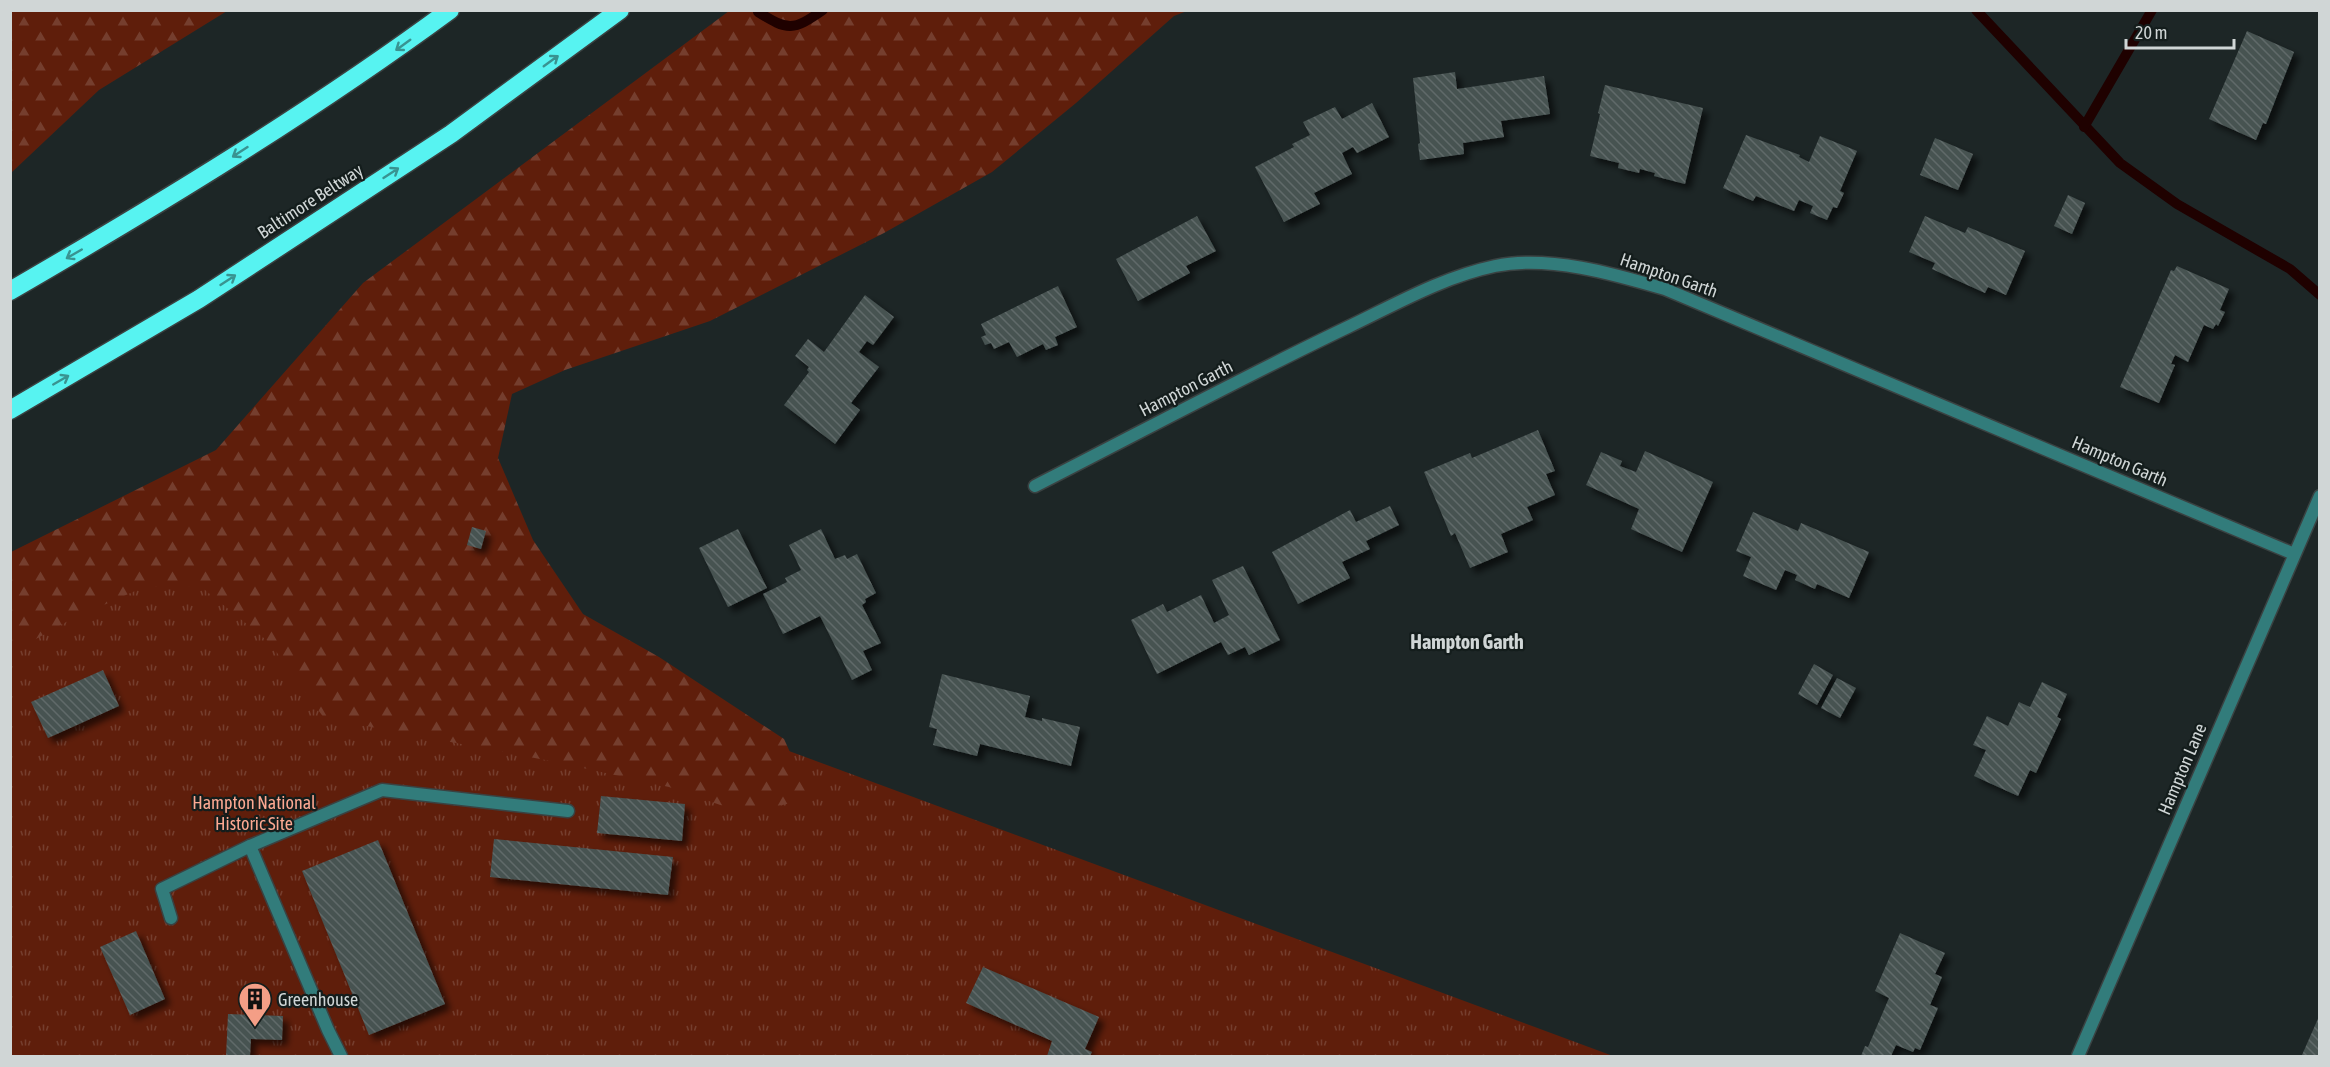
<svg xmlns="http://www.w3.org/2000/svg" width="2330" height="1067" font-family="'Asap Condensed',sans-serif">
<style>
.grass{fill:url(#grass-tufts)}
.forest{fill:url(#forest-firs)}
.lines{fill:none;stroke-linecap:round;stroke-linejoin:round}
.stream{stroke:#1f0100;stroke-width:10}
.building{fill:url(#building-back-hatch);filter:url(#shadow)}
.service-casing{stroke:#3a4242;stroke-width:15}
.minor-casing{stroke:#3a4242;stroke-width:15}
.tertiary-casing{stroke:#3a4242;stroke-width:15}
.motorway-casing{stroke:#3a4242;stroke-width:21}
.service{stroke:#327c7b;stroke-width:12}
.minor{stroke:#327c7b;stroke-width:12}
.tertiary{stroke:#327c7b;stroke-width:12}
.motorway{stroke:#57f3f1;stroke-width:18}
.oneway{stroke:#399391}
.labels{text-anchor:middle;dominant-baseline:central;stroke-width:4.5;stroke-linejoin:round;paint-order:stroke}
.street-label{font-size:18px;fill:#d0d6d6;stroke:#141d1c}
.park-label{font-size:18px;fill:#fda992;stroke:#141d1c}
.poi-label{font-size:18px;fill:#d0d6d6;stroke:#141d1c;text-anchor:start}
.neighbourhood-label{font-size:20px;font-weight:bold;fill:#d0d6d6;stroke:#141d1c}
</style>
<defs>
<pattern id="grass-tufts" width="24" height="20" patternUnits="userSpaceOnUse" patternTransform="scale(1.5)"><rect width="24" height="20" fill="#5f1e0b"/><path d="M3 7l-1-3M5 7V3M7 7l1-3M15 17l-1-3M17 17v-4M19 17l1-3" fill="none" stroke="#753e2e"/></pattern>
<pattern id="forest-firs" width="22" height="20" patternUnits="userSpaceOnUse" patternTransform="scale(1.5)"><rect width="22" height="20" fill="#5f1e0b"/><path d="M5 1l3.5 6h-7zM16 11l3.5 6h-7z" fill="#753e2e"/></pattern>
<pattern id="building-back-hatch" width="6" height="6" patternUnits="userSpaceOnUse" patternTransform="scale(1.5)"><rect width="6" height="6" fill="#475251"/><path d="M-1 5l2 2M0 0l6 6M5-1l2 2" fill="none" stroke="#606a69"/></pattern>
<filter id="shadow"><feDropShadow dx="5.5" dy="5.5" stdDeviation="3" flood-color="#0009"/></filter>
</defs>
<rect width="100%" height="100%" fill="#1d2626"/>
<polygon class="grass" points="173,523 1613,1056 11,1056 11,606"/>
<g class="forest">
<polygon points="11,10 227,10 227,11 99,90 11,173"/>
<polygon points="729,11 1187,11 1174,16 1076,103 992,172 884,233 710,321 565,370 512,394 498,458 533,540 583,614 659,657 784,739 811,798 746,814 669,787 556,762 324,718 270,643 200,586 144,587 68,621 11,653 11,552 216,450 363,283"/>
</g>
<g class="lines">
<g class="stream">
<polyline points="1976,10 2120,163 2177,204 2290,269 2320,295"/>
<path d="M758,12c30,19 35,19 65,-2"/>
<polyline points="2084,127 2152,10"/>
</g>
</g>
<g class="building">
<polygon points="2247,31 2294,52 2266,124 2263,123 2256,140 2209,119"/>
<polygon points="1455,72 1457,89 1544,76 1550,114 1501,121 1504,137 1463,143 1464,154 1420,160 1418,144 1420,143 1413,78"/>
<polygon points="1605,85 1703,108 1685,184 1654,176 1655,173 1640,169 1639,173 1618,168 1619,163 1590,156 1600,114 1598,113"/>
<polygon points="1372,103 1389,137 1357,153 1353,147 1342,153 1352,174 1314,193 1320,204 1284,222 1255,167 1294,147 1292,144 1310,135 1303,122 1335,107 1342,119"/>
<polygon points="1746,135 1800,155 1799,157 1809,162 1820,136 1857,151 1840,191 1844,193 1837,208 1833,207 1827,220 1810,213 1813,206 1799,200 1794,211 1756,196 1753,201 1723,188"/>
<polygon points="1935,138 1973,154 1958,190 1920,175"/>
<polygon points="2068,195 2085,203 2072,234 2054,226"/>
<polygon points="1197,216 1216,251 1186,266 1190,273 1138,301 1116,259"/>
<polygon points="1925,216 1965,233 1968,227 2025,251 2006,295 1988,287 1985,293 1932,269 1935,263 1909,252"/>
<polygon points="2177,266 2229,289 2220,310 2225,312 2218,326 2216,324 2213,329 2204,325 2188,362 2175,355 2171,364 2175,365 2159,403 2120,387 2171,270 2174,271"/>
<polygon points="1058,286 1077,327 1055,337 1058,345 1046,350 1043,344 1017,357 1009,342 994,349 991,343 985,345 981,337 986,335 981,324"/>
<polygon points="865,295 894,317 873,345 867,341 859,352 879,367 851,403 860,410 835,444 784,405 809,372 807,370 809,367 795,356 808,339 824,352"/>
<polygon points="1538,430 1555,471 1546,474 1555,495 1527,507 1533,520 1501,534 1508,552 1470,568 1455,533 1451,536 1424,472 1470,453 1472,458"/>
<polygon points="1645,451 1713,482 1682,552 1631,529 1639,509 1586,485 1601,452 1622,461 1620,466 1636,472"/>
<polygon points="1390,506 1399,525 1366,541 1370,549 1342,562 1350,578 1298,604 1272,552 1350,510 1356,522"/>
<polygon points="1753,512 1798,531 1801,523 1869,552 1849,598 1817,584 1815,589 1795,580 1797,575 1785,570 1776,590 1743,576 1751,557 1736,551"/>
<polygon points="472,527 486,531 481,549 467,545"/>
<polygon points="738,529 767,588 728,607 699,548"/>
<polygon points="821,529 835,559 845,555 847,559 857,554 876,593 865,599 866,602 862,605 881,643 863,651 872,670 852,680 820,616 783,634 763,594 787,582 785,578 801,570 789,545"/>
<polygon points="1243,566 1280,640 1249,655 1245,647 1228,655 1221,642 1157,674 1131,620 1163,604 1167,612 1201,595 1214,623 1229,615 1212,580"/>
<polygon points="1814,664 1833,675 1817,705 1798,694"/>
<polygon points="103,670 119,706 48,738 31,702"/>
<polygon points="942,674 1030,696 1025,717 1042,721 1042,718 1080,727 1071,766 980,744 977,756 933,745 937,729 929,727"/>
<polygon points="1837,678 1856,688 1840,718 1821,708"/>
<polygon points="2042,682 2067,694 2057,717 2061,719 2036,773 2030,770 2018,796 1974,776 1986,750 1973,745 1987,716 2008,726 2019,702 2030,707"/>
<polygon points="601,796 685,804 682,841 597,833"/>
<polygon points="494,839 673,857 668,895 490,877"/>
<polygon points="378,840 445,1004 369,1035 302,871"/>
<polygon points="136,931 165,999 130,1015 100,947"/>
<polygon points="1900,933 1945,953 1935,974 1942,977 1930,1005 1938,1008 1920,1050 1915,1048 1913,1052 1896,1045 1891,1056 1861,1056 1865,1046 1868,1047 1889,998 1875,991"/>
<polygon points="983,967 1099,1017 1085,1049 1092,1052 1090,1056 1047,1056 1052,1041 966,1003"/>
<polygon points="228,1014 283,1016 282,1040 251,1039 250,1056 226,1056"/>
<polygon points="2320,1014 2320,1056 2307,1056 2302,1055"/>
</g>
<g class="lines">
<g class="service-casing">
<g id="service">
<polyline points="250,846 328,1030 341,1056"/>
<polyline points="171,918 162,889 250,846 382,790 568,811"/>
</g>
</g>
<g class="minor-casing">
<path id="minor" d="M1035,486c104,-53 208,-109 313,-159 48,-23 95,-50 147,-61 54,-11 119,8 170,23l629,265"/>
</g>
<g class="tertiary-casing">
<polyline id="tertiary" points="2078,1056 2320,496"/>
</g>
<g class="motorway-casing">
<g id="motorway">
<path d="M10,291c150,-87 300,-178 440,-281"/>
<polyline points="10,410 199,299 451,134 620,10"/>
</g>
</g>
<use href="#service" class="service"/>
<use href="#minor" class="minor"/>
<use href="#tertiary" class="tertiary"/>
<use href="#motorway" class="motorway"/>
</g>
<defs><path id="oneway-shaft" d="M-6 0H5M1.5-3L5.5 0L1.5 3" fill="none" stroke-width="1.6" stroke-linecap="round" stroke-linejoin="round" transform="scale(1.5)"/></defs>
<g class="oneway">
<use href="#oneway-shaft" transform="translate(403 45) rotate(144)"/>
<use href="#oneway-shaft" transform="translate(551 61) rotate(-36)"/>
<use href="#oneway-shaft" transform="translate(240 152) rotate(147)"/>
<use href="#oneway-shaft" transform="translate(391 173) rotate(-33)"/>
<use href="#oneway-shaft" transform="translate(74 254) rotate(150)"/>
<use href="#oneway-shaft" transform="translate(228 280) rotate(-33)"/>
<use href="#oneway-shaft" transform="translate(61 380) rotate(-30)"/>
</g>
<defs>
<g id="building-pin" transform="scale(1.725)"><path d="M0 17L-7.5 6A9.5 9.5 0 1 1 7.5 6Z" fill="#f49e86" stroke="#141d1c"/><path d="M-4-6H4V6H1V3H-1V6H-4ZM-2.5-4.3h1.7v1.8h-1.7ZM.8-4.3h1.7v1.8H.8ZM-2.5-1h1.7V.8h-1.7ZM.8-1h1.7V.8H.8Z" fill="#111"/></g>
</defs>
<g fill-rule="evenodd">
<use href="#building-pin" x="255" y="999"/>
</g>
<g class="labels">
<g class="street-label">
<text transform="translate(310 201) rotate(-33)">Baltimore Beltway</text>
<text transform="translate(1669 275) rotate(19)">Hampton Garth</text>
<text transform="translate(1186 388) rotate(-27)">Hampton Garth</text>
<text transform="translate(2120 461) rotate(23)">Hampton Garth</text>
<text transform="translate(2182 769) rotate(-67)">Hampton Lane</text>
</g>
<g class="park-label">
<text x="254" y="802">Hampton National<tspan x="254" dy="21">Historic Site</tspan></text>
</g>
<g class="poi-label">
<text x="278" y="999">Greenhouse</text>
</g>
<g class="neighbourhood-label">
<text x="1467" y="641">Hampton Garth</text>
</g>
</g>
<rect width="2330" height="1067" fill="none" stroke="#d0d6d6" stroke-width="24"/>
<path d="M2126 39v9h108v-9" fill="none" stroke="#d0d6d6" stroke-width="3"/>
<text x="2135" y="39" font-size="18" fill="#d0d6d6" stroke="#141d1c" stroke-width="4.5" paint-order="stroke">20 m</text>
</svg>
